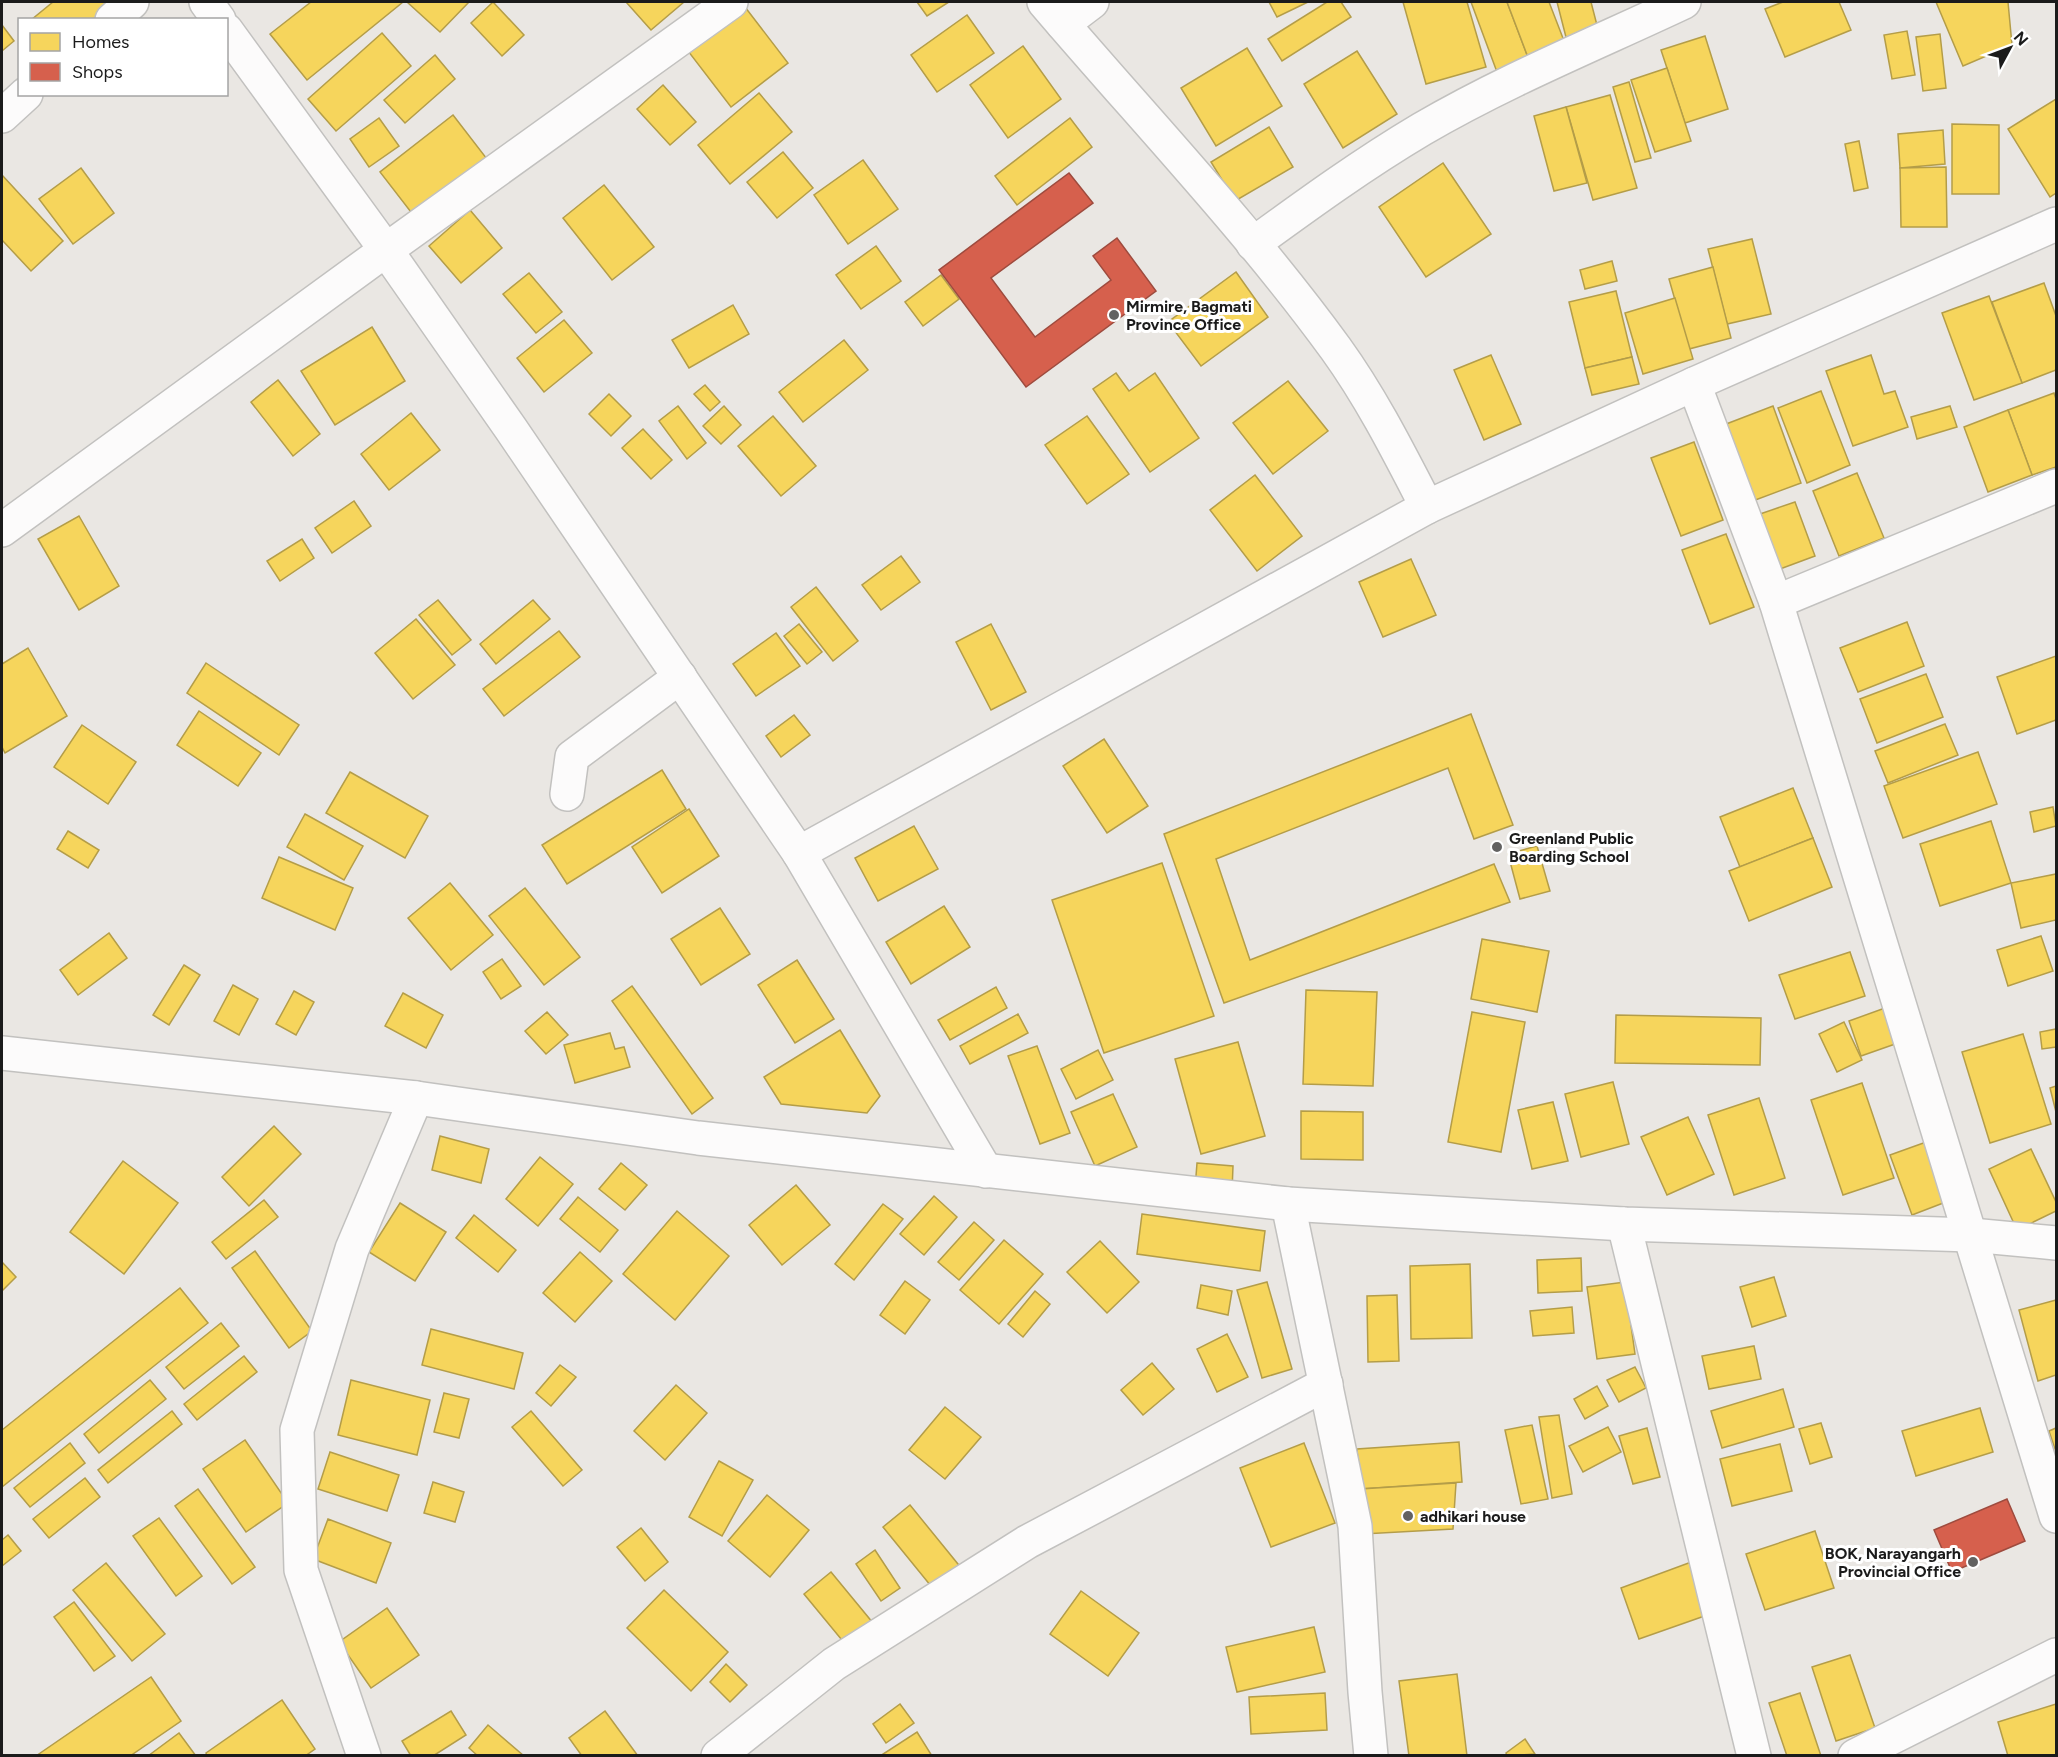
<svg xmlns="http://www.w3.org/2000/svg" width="2058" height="1757" font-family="Figtree,sans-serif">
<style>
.homes{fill:#f6d55c;stroke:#b49d48;stroke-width:1.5}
.shops{fill:#d6604d;stroke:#9e4b3e;stroke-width:1.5}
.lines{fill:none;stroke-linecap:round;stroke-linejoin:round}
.minor-casing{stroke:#c2c1bf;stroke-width:36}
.minor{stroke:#fcfbfb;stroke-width:33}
.poi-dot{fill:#636261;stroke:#fff;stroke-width:2}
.labels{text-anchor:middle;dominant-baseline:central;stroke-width:6;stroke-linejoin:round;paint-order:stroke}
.poi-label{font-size:16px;font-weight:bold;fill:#1b1b1b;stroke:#fff;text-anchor:start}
</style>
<rect width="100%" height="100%" fill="#eae7e3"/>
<g class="homes">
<polygon points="53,2 116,2 94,20 31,20"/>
<polygon points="311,2 403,2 307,80 270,34"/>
<polygon points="407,2 469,2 440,32"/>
<polygon points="493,2 524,35 502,56 471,23"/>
<polygon points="626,2 684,2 651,30"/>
<polygon points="917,2 949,2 927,16"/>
<polygon points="1269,2 1308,2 1277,17"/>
<polygon points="1327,2 1341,2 1351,17 1282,61 1268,39"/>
<polygon points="1403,2 1467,2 1486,67 1426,84"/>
<polygon points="1471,2 1507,2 1529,60 1497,72"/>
<polygon points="1507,2 1549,2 1566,46 1529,60"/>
<polygon points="1557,2 1591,2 1599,33 1567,41"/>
<polygon points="1783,2 1839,2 1851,30 1785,57 1765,9"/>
<polygon points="1936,2 2008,2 2012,45 1963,66"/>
<polygon points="745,7 788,63 731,107 688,51"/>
<polygon points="967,15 994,53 937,92 911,55"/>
<polygon points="2,25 14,41 2,51"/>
<polygon points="1907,31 1915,75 1892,79 1884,35"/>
<polygon points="382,33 411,66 336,131 308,99"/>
<polygon points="1940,34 1946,88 1923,91 1916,37"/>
<polygon points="1705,36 1728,109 1685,123 1661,50"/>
<polygon points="1023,46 1061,99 1008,138 970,85"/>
<polygon points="1247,48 1282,106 1216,146 1181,88"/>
<polygon points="1357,51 1397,114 1343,148 1304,84"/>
<polygon points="435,55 455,79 405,123 384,100"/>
<polygon points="1667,68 1691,141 1655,152 1631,80"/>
<polygon points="1629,82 1651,158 1635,162 1613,87"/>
<polygon points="663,85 696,122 670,145 637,109"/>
<polygon points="759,93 792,132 730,184 698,145"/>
<polygon points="1610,95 1637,188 1593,200 1566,107"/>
<polygon points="2056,99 2056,193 2050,197 2008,129"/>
<polygon points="1566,107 1587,183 1554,191 1534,116"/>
<polygon points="453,115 487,159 414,216 380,172"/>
<polygon points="379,118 399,146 369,167 350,139"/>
<polygon points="1070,118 1092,147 1017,205 995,176"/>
<polygon points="1952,124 1999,125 1999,194 1952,194"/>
<polygon points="1269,127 1293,167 1235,201 1211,162"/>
<polygon points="1943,130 1945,164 1900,168 1898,134"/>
<polygon points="1859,141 1868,188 1854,191 1845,144"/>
<polygon points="783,152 813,188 777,218 747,182"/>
<polygon points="863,160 898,209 848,244 814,195"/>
<polygon points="1443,163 1491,234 1426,277 1379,207"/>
<polygon points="1946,167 1947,227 1901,227 1900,168"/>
<polygon points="81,168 114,213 73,244 39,199"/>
<polygon points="2,175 63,241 31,271 2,240"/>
<polygon points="604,185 654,247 612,280 563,218"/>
<polygon points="470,210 502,248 461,283 429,246"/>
<polygon points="1752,239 1771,314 1727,324 1708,249"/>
<polygon points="876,246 901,281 861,309 836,275"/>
<polygon points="1612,261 1617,281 1585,289 1580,270"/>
<polygon points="1713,267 1731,338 1689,349 1669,279"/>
<polygon points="1236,272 1268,317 1201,366 1168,322"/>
<polygon points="529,273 562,312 536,333 503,294"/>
<polygon points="941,275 959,299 923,326 905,302"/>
<polygon points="2044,283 2056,316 2056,370 2022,383 1992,302"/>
<polygon points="1616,291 1632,357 1585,368 1569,302"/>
<polygon points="1989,296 2022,383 1974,400 1942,313"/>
<polygon points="1675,298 1693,359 1643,374 1625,313"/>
<polygon points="733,305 749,334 689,368 672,340"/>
<polygon points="564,320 592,353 544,392 517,358"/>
<polygon points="372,327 405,381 335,425 301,371"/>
<polygon points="844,340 868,370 803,422 779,392"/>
<polygon points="1491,355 1521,424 1484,440 1454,370"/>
<polygon points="1871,355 1884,394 1895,391 1908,427 1853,446 1826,371"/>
<polygon points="1632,357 1639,384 1592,395 1585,368"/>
<polygon points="1116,373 1129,391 1155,373 1199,438 1150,472 1093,389"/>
<polygon points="278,380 320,434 293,456 251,402"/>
<polygon points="1288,381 1328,431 1273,474 1233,423"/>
<polygon points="705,385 720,402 710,411 694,394"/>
<polygon points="1821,391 1850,465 1807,483 1778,408"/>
<polygon points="2054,393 2056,399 2056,467 2032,475 2008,410"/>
<polygon points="609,394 631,416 611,436 589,414"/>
<polygon points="678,406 706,443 687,459 659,421"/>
<polygon points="724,406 741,425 721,444 703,426"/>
<polygon points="1773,406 1801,483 1750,502 1721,426"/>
<polygon points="1950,406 1957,427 1917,439 1911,417"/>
<polygon points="2008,410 2032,475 1988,492 1964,427"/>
<polygon points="411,413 440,450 389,490 361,454"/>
<polygon points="773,416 816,466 781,496 738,446"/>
<polygon points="1087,416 1129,474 1087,504 1045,445"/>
<polygon points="643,429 672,460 651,479 622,448"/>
<polygon points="1694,442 1723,520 1681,536 1651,458"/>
<polygon points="1857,473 1884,538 1839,556 1813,491"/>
<polygon points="1255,475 1302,536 1257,571 1210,510"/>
<polygon points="354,501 371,526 332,553 315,528"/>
<polygon points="1795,502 1815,556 1780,569 1760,514"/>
<polygon points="79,516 119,586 79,610 38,539"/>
<polygon points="1726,534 1754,607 1710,624 1682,550"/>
<polygon points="302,539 314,558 280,581 267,561"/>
<polygon points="901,556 920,582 881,610 862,585"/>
<polygon points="1411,559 1436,615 1383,637 1359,582"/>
<polygon points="816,587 858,641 833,661 791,607"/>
<polygon points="438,600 471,640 452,655 419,615"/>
<polygon points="533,600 550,619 496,664 480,644"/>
<polygon points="416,619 455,665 413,699 375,653"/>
<polygon points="1907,622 1924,666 1858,692 1840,648"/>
<polygon points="799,624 822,652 807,664 784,636"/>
<polygon points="991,624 1026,692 991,710 956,642"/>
<polygon points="559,631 580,657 504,716 483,689"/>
<polygon points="776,633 800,666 756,696 733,664"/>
<polygon points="28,648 67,716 5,753 2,747 2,664"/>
<polygon points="2056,656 2056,720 2017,734 1997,677"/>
<polygon points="206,663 299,725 279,755 187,693"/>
<polygon points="1926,674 1943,717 1877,743 1860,699"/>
<polygon points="199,711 261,753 238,786 177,745"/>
<polygon points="1471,714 1513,825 1474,839 1448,768 1216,859 1250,960 1494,864 1510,902 1224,1003 1164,834"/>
<polygon points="794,715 810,735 781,757 766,736"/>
<polygon points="1945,724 1958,755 1888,783 1875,751"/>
<polygon points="82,725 136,762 108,804 54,767"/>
<polygon points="1104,739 1148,806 1107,833 1063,766"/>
<polygon points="1978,752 1997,804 1903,838 1884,786"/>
<polygon points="662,770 686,809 567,884 542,845"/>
<polygon points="350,772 428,816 405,858 326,813"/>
<polygon points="1793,788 1813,838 1740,867 1720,817"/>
<polygon points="2053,807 2056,826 2034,832 2030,812"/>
<polygon points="689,809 719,856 662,893 632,847"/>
<polygon points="305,814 363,846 344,880 287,847"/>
<polygon points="1991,821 2011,883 1940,906 1920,844"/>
<polygon points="914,826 938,869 878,901 855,858"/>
<polygon points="68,831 99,850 88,868 57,849"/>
<polygon points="1813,838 1832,887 1749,921 1729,871"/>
<polygon points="1537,846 1550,891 1520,899 1508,854"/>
<polygon points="279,857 353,888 335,930 262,898"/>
<polygon points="1162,863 1214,1016 1104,1053 1052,900"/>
<polygon points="2056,874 2056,920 2021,928 2011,883"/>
<polygon points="450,883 493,935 451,970 408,918"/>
<polygon points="525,888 580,957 544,985 489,916"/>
<polygon points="944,906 970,947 911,984 886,942"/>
<polygon points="720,908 750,954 701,985 671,939"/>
<polygon points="109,933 127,958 78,995 60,970"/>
<polygon points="2041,936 2053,971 2008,986 1997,950"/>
<polygon points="1482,939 1549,951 1537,1012 1471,999"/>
<polygon points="1850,952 1865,996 1795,1019 1779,975"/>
<polygon points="502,959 521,986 501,999 483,972"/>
<polygon points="797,960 834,1019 795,1043 758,985"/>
<polygon points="184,965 200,975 169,1025 153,1015"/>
<polygon points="233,985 258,999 239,1035 214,1021"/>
<polygon points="632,986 713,1098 692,1114 612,1001"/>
<polygon points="996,987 1007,1008 950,1040 938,1020"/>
<polygon points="1306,990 1377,992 1373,1086 1303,1084"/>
<polygon points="294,991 314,1002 296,1035 276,1024"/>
<polygon points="403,993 443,1015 426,1048 385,1026"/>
<polygon points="1885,1008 1898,1043 1861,1056 1849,1021"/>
<polygon points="547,1012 568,1035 546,1054 525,1031"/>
<polygon points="1472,1012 1525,1022 1501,1152 1448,1142"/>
<polygon points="1018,1014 1028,1033 970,1064 960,1046"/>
<polygon points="1616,1015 1761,1018 1760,1065 1615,1063"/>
<polygon points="1844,1022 1862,1060 1837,1072 1819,1034"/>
<polygon points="2056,1029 2056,1047 2042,1049 2040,1032"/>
<polygon points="840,1030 880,1096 867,1113 781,1104 764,1077"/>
<polygon points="610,1033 615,1049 624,1047 630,1067 575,1083 564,1045"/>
<polygon points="2023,1034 2051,1124 1990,1143 1962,1052"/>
<polygon points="1238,1042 1265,1136 1201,1154 1175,1059"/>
<polygon points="1037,1046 1070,1133 1040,1144 1008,1056"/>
<polygon points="1098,1050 1113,1080 1076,1099 1061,1069"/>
<polygon points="1613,1082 1629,1144 1581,1157 1565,1094"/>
<polygon points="1862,1083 1894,1178 1843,1195 1811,1100"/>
<polygon points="2056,1086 2056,1112 2050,1088"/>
<polygon points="1113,1094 1137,1147 1095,1166 1071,1112"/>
<polygon points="1759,1098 1785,1178 1734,1195 1708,1115"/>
<polygon points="1553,1102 1568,1161 1532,1169 1518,1110"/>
<polygon points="1301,1111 1363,1112 1363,1160 1301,1159"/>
<polygon points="1688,1117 1714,1174 1667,1195 1641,1137"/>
<polygon points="274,1126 301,1154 249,1206 222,1177"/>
<polygon points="440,1136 489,1149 481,1183 432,1170"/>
<polygon points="1929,1141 1951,1200 1912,1215 1890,1155"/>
<polygon points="2031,1149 2056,1202 2056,1211 2017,1230 1989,1169"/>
<polygon points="540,1157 573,1184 538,1226 506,1199"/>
<polygon points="123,1161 178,1203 124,1274 70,1232"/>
<polygon points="621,1163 647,1185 625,1210 599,1189"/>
<polygon points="1197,1163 1233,1166 1232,1192 1195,1189"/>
<polygon points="796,1185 830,1225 782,1265 749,1225"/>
<polygon points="934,1196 957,1217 924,1255 900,1234"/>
<polygon points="578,1197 618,1230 600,1252 560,1219"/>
<polygon points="264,1200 278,1217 226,1259 212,1242"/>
<polygon points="400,1203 446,1232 415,1281 369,1252"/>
<polygon points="883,1204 903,1219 854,1280 835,1264"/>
<polygon points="677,1211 729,1256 675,1320 623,1274"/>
<polygon points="1142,1214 1265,1231 1260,1271 1137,1254"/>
<polygon points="474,1215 516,1250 498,1272 456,1238"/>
<polygon points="974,1222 994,1240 959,1280 938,1262"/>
<polygon points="1004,1240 1043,1274 999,1324 960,1290"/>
<polygon points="1100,1241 1139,1282 1107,1313 1067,1272"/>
<polygon points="255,1251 312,1331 289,1348 232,1268"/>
<polygon points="580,1252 612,1281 575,1322 543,1293"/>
<polygon points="1581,1258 1582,1291 1538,1293 1537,1260"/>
<polygon points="2,1262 16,1277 2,1291"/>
<polygon points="1470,1264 1472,1338 1411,1339 1410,1266"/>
<polygon points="1774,1277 1786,1316 1752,1327 1740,1287"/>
<polygon points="905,1281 930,1300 905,1334 880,1315"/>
<polygon points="1267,1282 1292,1369 1262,1378 1237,1290"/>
<polygon points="1625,1282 1635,1354 1597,1359 1587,1287"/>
<polygon points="1201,1285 1232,1291 1228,1315 1197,1308"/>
<polygon points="180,1288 208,1323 2,1487 2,1430"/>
<polygon points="1035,1291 1050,1304 1023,1337 1008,1324"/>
<polygon points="1397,1295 1399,1361 1368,1362 1367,1296"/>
<polygon points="2056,1300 2056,1375 2038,1381 2019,1310"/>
<polygon points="1572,1307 1574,1333 1533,1336 1530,1311"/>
<polygon points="221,1323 239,1346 184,1389 166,1367"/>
<polygon points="431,1329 523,1353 514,1389 422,1365"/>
<polygon points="1227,1334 1248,1377 1217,1392 1197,1349"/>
<polygon points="1754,1346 1761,1379 1709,1389 1702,1356"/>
<polygon points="244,1356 257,1372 197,1420 184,1404"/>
<polygon points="1152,1363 1174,1389 1143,1415 1121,1390"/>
<polygon points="560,1365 576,1377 551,1406 536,1393"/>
<polygon points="1635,1367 1646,1388 1619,1402 1607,1380"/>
<polygon points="150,1380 166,1399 99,1453 84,1434"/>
<polygon points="351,1380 430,1400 417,1455 338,1435"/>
<polygon points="676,1385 707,1413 665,1460 634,1431"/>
<polygon points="1597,1386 1608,1406 1585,1419 1574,1399"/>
<polygon points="1783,1389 1794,1427 1722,1448 1711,1411"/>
<polygon points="444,1393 469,1399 459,1438 434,1432"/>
<polygon points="945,1407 981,1437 945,1479 909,1450"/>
<polygon points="1980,1408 1993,1452 1916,1476 1902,1431"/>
<polygon points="172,1411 182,1424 108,1483 98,1470"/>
<polygon points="531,1411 582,1470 563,1486 512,1427"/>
<polygon points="1559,1415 1572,1494 1552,1498 1539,1417"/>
<polygon points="1821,1423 1832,1457 1810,1464 1799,1429"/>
<polygon points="1532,1425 1548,1499 1521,1504 1505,1430"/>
<polygon points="1608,1427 1621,1452 1583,1472 1569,1446"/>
<polygon points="1647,1428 1660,1477 1633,1484 1619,1436"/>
<polygon points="2056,1428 2056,1452 2049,1431"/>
<polygon points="245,1440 288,1503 246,1532 203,1469"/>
<polygon points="1459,1442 1462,1482 1360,1489 1357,1449"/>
<polygon points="70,1443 85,1463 30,1507 14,1488"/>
<polygon points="1304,1443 1335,1523 1271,1547 1240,1468"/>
<polygon points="1780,1444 1792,1491 1732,1506 1720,1459"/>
<polygon points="330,1452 399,1475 387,1511 318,1489"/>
<polygon points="719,1461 753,1480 722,1536 689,1517"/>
<polygon points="85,1478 100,1497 49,1538 33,1519"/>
<polygon points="433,1482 464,1492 455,1522 424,1513"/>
<polygon points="1456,1483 1453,1529 1363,1534 1360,1489"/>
<polygon points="198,1489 255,1567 232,1584 175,1506"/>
<polygon points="767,1495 809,1530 770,1577 728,1541"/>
<polygon points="910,1505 962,1569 935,1591 883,1527"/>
<polygon points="159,1518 202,1576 176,1596 133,1536"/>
<polygon points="328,1519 391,1543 376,1583 313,1559"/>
<polygon points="641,1528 668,1562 645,1581 617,1547"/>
<polygon points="1815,1531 1834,1588 1765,1610 1746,1554"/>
<polygon points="8,1535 21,1551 2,1566 2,1540"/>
<polygon points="875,1550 900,1588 881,1601 856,1564"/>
<polygon points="1694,1561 1713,1613 1639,1639 1621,1588"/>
<polygon points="106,1563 165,1634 132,1661 73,1590"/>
<polygon points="831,1572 873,1623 846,1645 804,1594"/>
<polygon points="664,1590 728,1652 691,1691 627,1628"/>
<polygon points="1081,1591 1139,1633 1108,1676 1050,1634"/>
<polygon points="74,1602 115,1656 94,1671 54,1617"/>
<polygon points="387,1608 419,1655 371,1688 339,1642"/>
<polygon points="1314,1627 1325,1672 1237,1692 1226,1647"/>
<polygon points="1850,1655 1875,1728 1836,1741 1812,1667"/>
<polygon points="726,1664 747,1685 730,1702 710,1682"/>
<polygon points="1457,1674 1467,1756 1409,1756 1399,1681"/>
<polygon points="151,1677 181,1721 130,1756 36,1756"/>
<polygon points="1325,1693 1327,1730 1251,1734 1249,1697"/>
<polygon points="1800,1693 1821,1756 1787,1756 1769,1703"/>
<polygon points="282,1700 315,1749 305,1756 207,1756 206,1753"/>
<polygon points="900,1704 914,1723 886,1743 873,1724"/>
<polygon points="2056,1704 2056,1756 2008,1756 1998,1722"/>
<polygon points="451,1711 466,1735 433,1756 411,1756 402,1741"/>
<polygon points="605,1711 638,1756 582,1756 569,1738"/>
<polygon points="488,1725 524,1756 478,1756 469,1748"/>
<polygon points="917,1732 932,1756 880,1756"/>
<polygon points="179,1733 196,1756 148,1756"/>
<polygon points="1525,1739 1535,1754 1507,1756 1506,1753"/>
</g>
<g class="shops">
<polygon points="1069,173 1093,203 991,278 1035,337 1111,280 1093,256 1117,238 1156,291 1026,387 939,270"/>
<polygon points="2007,1499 2025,1541 1952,1572 1934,1530"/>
</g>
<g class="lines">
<g class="minor-casing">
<g id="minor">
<polyline points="206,2 219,20"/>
<path d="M1044,2c97,114 204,226 292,347 36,50 63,104 91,158"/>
<polyline points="112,20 132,2"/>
<polyline points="1063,24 1092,2"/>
<polyline points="226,30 386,250 511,429 799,853 986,1171"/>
<polyline points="2,116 26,94"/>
<path d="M1253,244c55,-40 110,-80 169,-115 84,-49 175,-86 262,-127"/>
<polyline points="1694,384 1776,602 2056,1516"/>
<polyline points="2,530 386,250 731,2"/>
<polyline points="1776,602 2056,486"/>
<polyline points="567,794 572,757 680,677"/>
<polyline points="799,853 1427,507 1694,384 2056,224"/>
<polyline points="2,1053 416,1098 698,1138 1288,1204 1624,1224 1971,1235 2056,1243"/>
<polyline points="1288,1204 1355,1526 1365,1692 1371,1756"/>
<polyline points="1624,1224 1754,1756"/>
<polyline points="364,1756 301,1570 297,1430 352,1249 416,1098"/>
<polyline points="718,1756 834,1664 1027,1542 1326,1384"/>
<polyline points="1855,1756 2056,1655"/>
</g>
</g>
<use href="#minor" class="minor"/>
</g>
<g class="poi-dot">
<circle cx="1114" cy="315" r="6"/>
<circle cx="1497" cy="847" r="6"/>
<circle cx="1408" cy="1516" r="6"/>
<circle cx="1973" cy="1562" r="6"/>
</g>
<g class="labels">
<g class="poi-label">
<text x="1126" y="306">Mirmire, Bagmati<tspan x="1126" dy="18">Province Office</tspan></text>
<text x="1509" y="838">Greenland Public<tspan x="1509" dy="18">Boarding School</tspan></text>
<text x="1420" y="1516">adhikari house</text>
<text x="1961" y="1553" text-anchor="end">BOK, Narayangarh<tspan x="1961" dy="18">Provincial Office</tspan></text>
</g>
</g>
<rect width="2058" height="1757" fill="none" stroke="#1b1b1b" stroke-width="6"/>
<rect x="18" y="18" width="210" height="78" fill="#ffffff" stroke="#a4a4a4" stroke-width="1.5"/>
<rect x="30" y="33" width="30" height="18" fill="#f6d55c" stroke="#a4a4a4" stroke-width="1.5"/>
<text x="72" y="48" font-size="18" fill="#1b1b1b">Homes</text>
<rect x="30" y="63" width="30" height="18" fill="#d6604d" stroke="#a4a4a4" stroke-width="1.5"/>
<text x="72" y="78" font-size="18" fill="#1b1b1b">Shops</text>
<g transform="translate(2010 48) rotate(49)" stroke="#ffffff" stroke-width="4.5" paint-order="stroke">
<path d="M0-4.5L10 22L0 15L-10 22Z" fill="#1b1b1b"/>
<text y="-9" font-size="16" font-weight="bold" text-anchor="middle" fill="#1b1b1b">N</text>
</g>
</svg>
